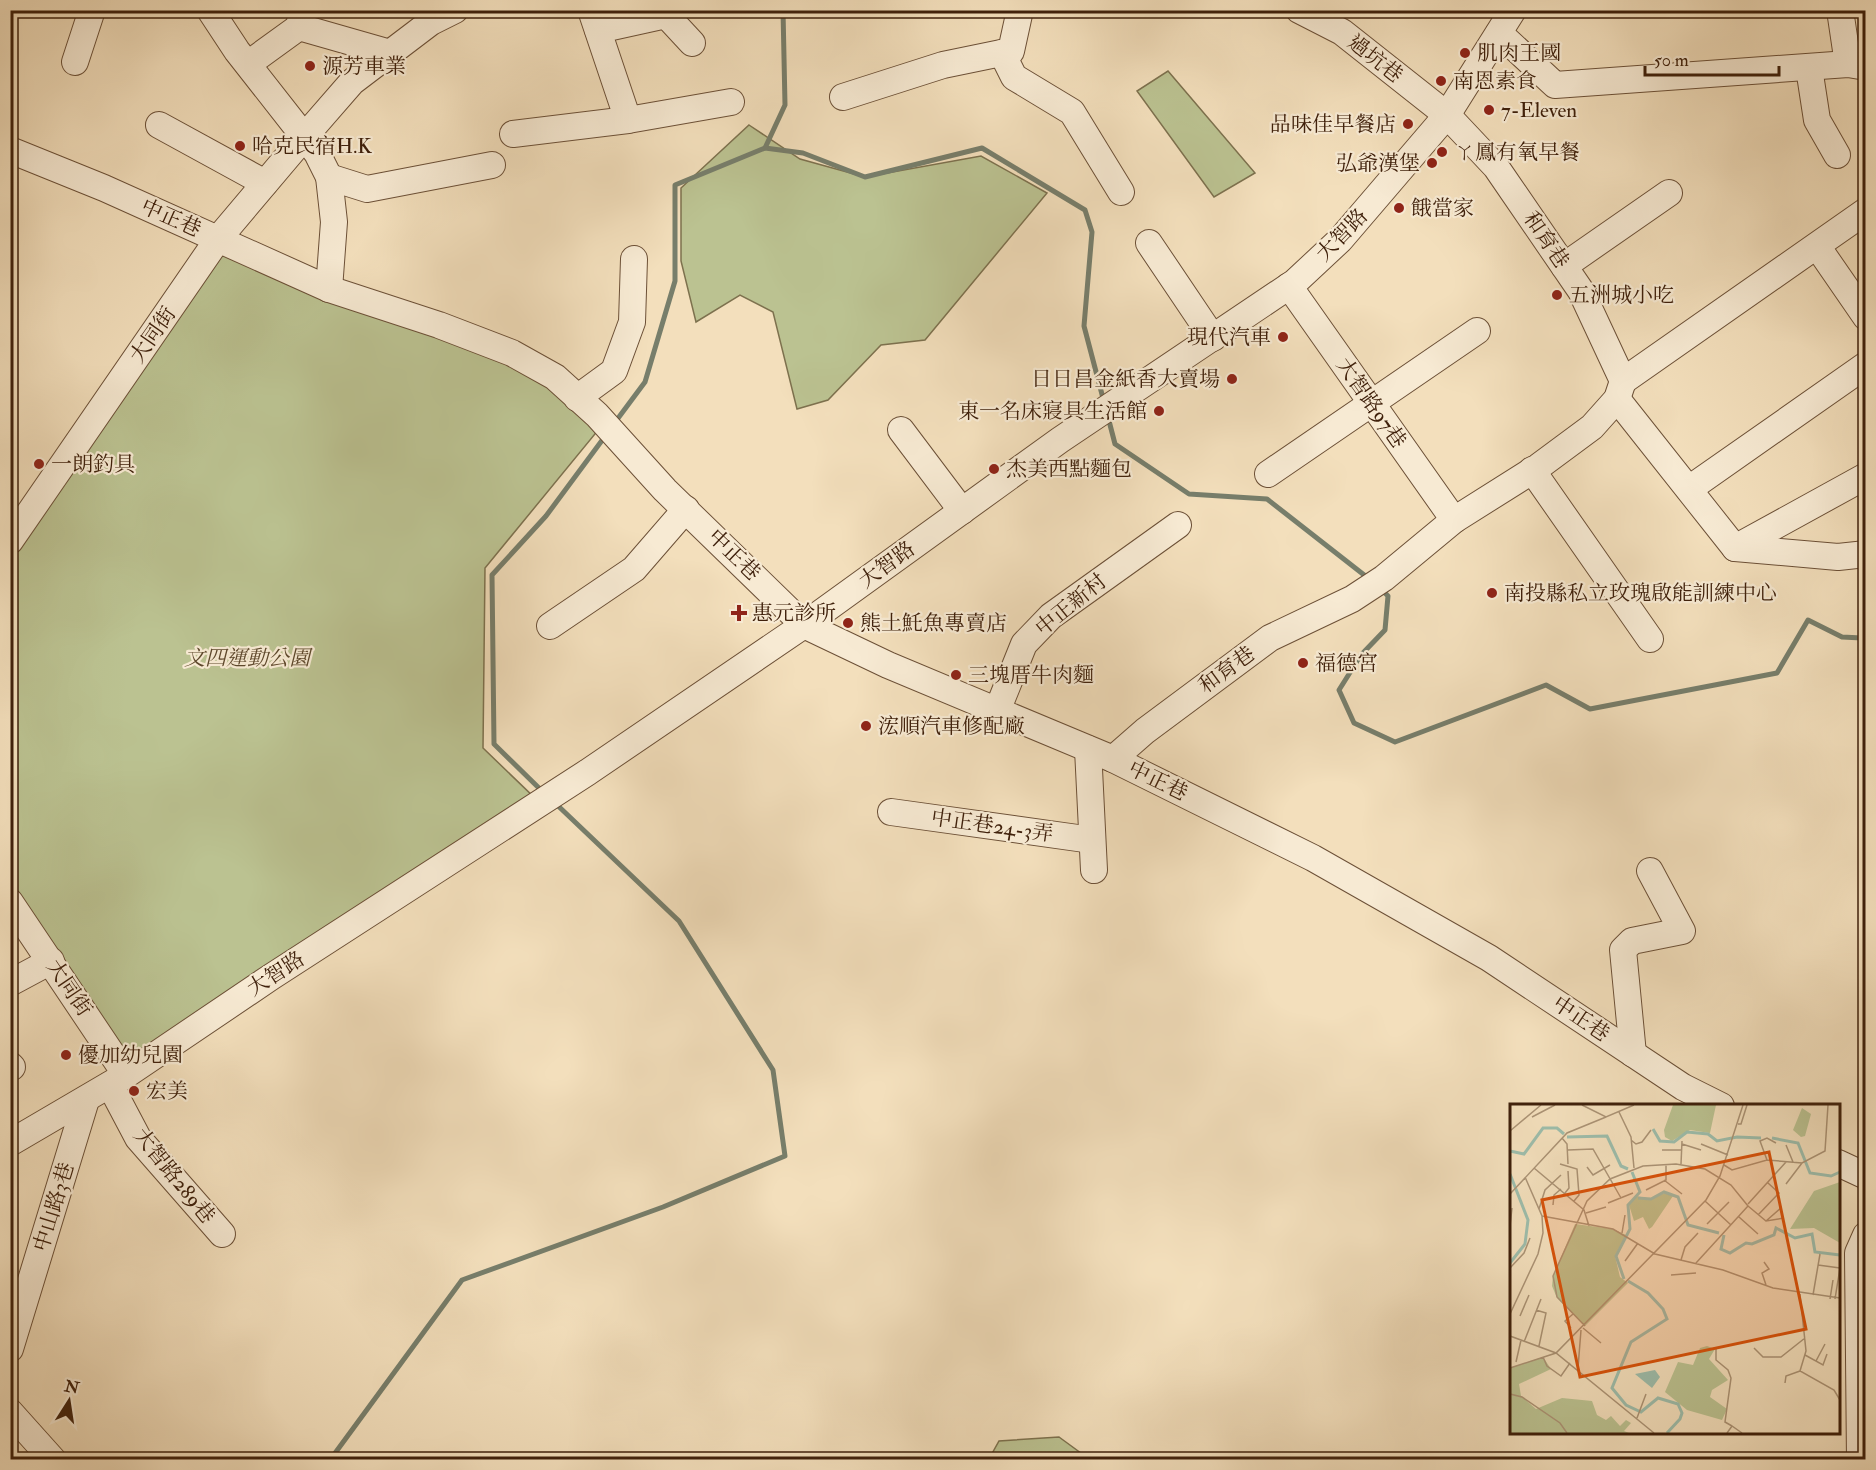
<svg xmlns="http://www.w3.org/2000/svg" width="1876" height="1470" font-family="'IM FELL Double Pica','Noto Serif TC',serif">
<style>
.green{fill:#bbc291;stroke:#7d714e;stroke-width:1.5}
.lines{fill:none;stroke-linecap:round;stroke-linejoin:round}
.stream{stroke:#777e6b;stroke-width:5}
.minor-casing{stroke:#6c5037;stroke-width:28}
.minor{stroke:#f7ead3;stroke-width:26}
.poi-dot{fill:#8f2418;stroke:#f7ead3;stroke-width:2}
.labels{text-anchor:middle;dominant-baseline:central;stroke-width:4.5;stroke-linejoin:round;paint-order:stroke}
.poi-label{font-size:21px;fill:#3f200b;stroke:#f7ead3;text-anchor:start}
.street-label{font-size:21px;fill:#3f200b;stroke:#f7ead3}
.park-label{font-size:21px;font-style:italic;fill:#5e482c;stroke:#f7ead3}
.inset-river{fill:none;stroke:#9dbdab;stroke-width:3}
.inset-road{fill:none;stroke:#ab9375;stroke-width:1.5}
.view{fill:#d7530c;fill-opacity:0.15;stroke:#d7530c;stroke-width:3}
.inset-edge{fill:none;stroke:#3f200b;stroke-width:3}
</style>
<rect width="100%" height="100%" fill="#f3dfbc"/>
<filter id="stains"><feTurbulence type="fractalNoise" baseFrequency=".00333" numOctaves="4"/><feColorMatrix values="0 0 0 0 .2 0 0 0 0 .09 0 0 0 0 .02 0 0 0 .5 -.17"/></filter>
<radialGradient id="worn" r=".72"><stop offset=".6" stop-color="#630" stop-opacity="0"/><stop offset="1" stop-color="#630" stop-opacity=".3"/></radialGradient>
<g class="green">
<polygon points="1168,71 1255,173 1214,197 1137,91"/>
<polygon points="749,125 800,159 865,177 981,156 1047,193 925,340 881,345 828,400 797,409 773,312 740,295 696,322 681,261 681,188"/>
<polygon points="220,246 512,353 604,423 485,568 483,748 540,803 126,1075 11,898 11,543"/>
<polygon points="1059,1437 1089,1459 989,1459 999,1441"/>
</g>
<g class="lines">
<g class="stream">
<polyline points="765,148 803,153 865,177 982,148 1085,210 1092,232 1084,326 1104,402"/>
<polyline points="1108,417 1115,444 1189,494 1267,499 1368,578"/>
<polyline points="613,425 645,382 675,281 675,185 765,148 785,105 783,10"/>
<polyline points="1380,588 1388,596 1385,630 1361,655 1339,690 1354,723 1395,742 1546,685 1590,709 1777,673 1808,620 1842,637 1862,638 1866,643"/>
<polyline points="543,792 494,744 492,575 546,516 606,435"/>
<polyline points="330,1460 462,1280 663,1207 785,1156 773,1070 679,921 554,802"/>
</g>
<g class="minor-casing">
<g id="minor">
<polyline points="210,10 237,51 317,153 329,177 334,222 329,289"/>
<polyline points="591,10 628,120"/>
<polyline points="1840,10 1848,64"/>
<polyline points="299,27 390,53"/>
<polyline points="598,30 666,15 692,43"/>
<polyline points="1499,33 1555,85 1848,64 1866,67"/>
<polyline points="1002,53 1014,77 1072,112 1121,192"/>
<polyline points="75,62 92,10"/>
<polyline points="248,64 299,27 302,11"/>
<polyline points="1809,68 1817,120 1837,155"/>
<polyline points="843,97 943,65 1011,51 1020,10"/>
<polyline points="159,125 265,183"/>
<polyline points="513,134 628,120 731,102"/>
<polyline points="10,150 104,188 329,289 439,325 512,353 555,377 597,415 665,490 804,625 888,665 1113,759 1313,858 1489,958 1683,1087 1721,1106"/>
<polyline points="329,177 367,189 492,165"/>
<polyline points="1149,243 1213,338"/>
<polyline points="1817,246 1866,317"/>
<polyline points="1564,266 1669,193"/>
<polyline points="1289,286 1454,520"/>
<polyline points="1623,381 1866,211"/>
<polyline points="577,398 614,371 632,322 634,259"/>
<polyline points="1617,399 1735,548 1838,557 1866,554"/>
<polyline points="901,430 962,511"/>
<polyline points="1532,470 1650,639"/>
<polyline points="1268,474 1477,331"/>
<polyline points="1689,489 1866,365"/>
<polyline points="10,541 218,239 305,136 352,82 431,22 455,10"/>
<polyline points="1735,548 1866,476"/>
<polyline points="550,626 634,569 686,509"/>
<polyline points="997,711 1024,644 1051,616 1178,525"/>
<polyline points="1088,749 1094,870"/>
<polyline points="1113,759 1145,731 1270,638 1352,599 1384,578 1454,520 1538,467 1592,427 1617,399 1623,381 1581,291 1496,167 1447,115 1342,32 1299,10"/>
<polyline points="891,812 1092,840"/>
<polyline points="10,902 126,1075"/>
<polyline points="10,983 51,961"/>
<polyline points="1633,1054 1623,950 1632,941 1682,931 1650,871"/>
<polyline points="10,1065 12,1067"/>
<polyline points="110,1085 138,1138 222,1234"/>
<polyline points="10,1143 126,1075 271,977 588,772 804,625 1060,440 1295,282 1340,240 1447,115 1513,10"/>
<polyline points="1838,1163 1866,1176"/>
<polyline points="10,1349 86,1100"/>
<polyline points="10,1412 53,1460"/>
<polyline points="1860,1460 1858,1253 1866,1235"/>
</g>
</g>
<use href="#minor" class="minor"/>
</g>
<g class="poi-dot">
<circle cx="1465" cy="53" r="6"/>
<circle cx="310" cy="66" r="6"/>
<circle cx="1441" cy="81" r="6"/>
<circle cx="1489" cy="110" r="6"/>
<circle cx="1408" cy="124" r="6"/>
<circle cx="240" cy="146" r="6"/>
<circle cx="1442" cy="152" r="6"/>
<circle cx="1432" cy="163" r="6"/>
<circle cx="1399" cy="208" r="6"/>
<circle cx="1557" cy="295" r="6"/>
<circle cx="1283" cy="337" r="6"/>
<circle cx="1232" cy="379" r="6"/>
<circle cx="1159" cy="411" r="6"/>
<circle cx="39" cy="464" r="6"/>
<circle cx="994" cy="469" r="6"/>
<circle cx="1492" cy="593" r="6"/>
<path d="M736 604h6v6h6v6h-6v6h-6v-6h-6v-6h6z"/>
<circle cx="848" cy="623" r="6"/>
<circle cx="1303" cy="663" r="6"/>
<circle cx="956" cy="675" r="6"/>
<circle cx="866" cy="726" r="6"/>
<circle cx="66" cy="1055" r="6"/>
<circle cx="134" cy="1091" r="6"/>
</g>
<g class="labels">
<g class="poi-label">
<text x="1477" y="53">肌肉王國</text>
<text x="322" y="66">源芳車業</text>
<text x="1453" y="81">南恩素食</text>
<text x="1501" y="110">7-Eleven</text>
<text x="1396" y="124" text-anchor="end">品味佳早餐店</text>
<text x="252" y="146">哈克民宿H.K</text>
<text x="1454" y="152">ㄚ鳳有氧早餐</text>
<text x="1420" y="163" text-anchor="end">弘爺漢堡</text>
<text x="1411" y="208">餓當家</text>
<text x="1569" y="295">五洲城小吃</text>
<text x="1271" y="337" text-anchor="end">現代汽車</text>
<text x="1220" y="379" text-anchor="end">日日昌金紙香大賣場</text>
<text x="1147" y="411" text-anchor="end">東一名床寢具生活館</text>
<text x="51" y="464">一朗釣具</text>
<text x="1006" y="469">杰美西點麵包</text>
<text x="1504" y="593">南投縣私立玫瑰啟能訓練中心</text>
<text x="752" y="613">惠元診所</text>
<text x="860" y="623">熊土魠魚專賣店</text>
<text x="1315" y="663">福德宮</text>
<text x="968" y="675">三塊厝牛肉麵</text>
<text x="878" y="726">浤順汽車修配廠</text>
<text x="78" y="1055">優加幼兒園</text>
<text x="146" y="1091">宏美</text>
</g>
<g class="street-label">
<text transform="translate(1375 59) rotate(38)">過坑巷</text>
<text transform="translate(171 218) rotate(24)">中正巷</text>
<text transform="translate(1342 235) rotate(-46)">大智路</text>
<text transform="translate(1546 240) rotate(56)">和育巷</text>
<text transform="translate(153 335) rotate(-55)">大同街</text>
<text transform="translate(1371 403) rotate(55)">大智路97巷</text>
<text transform="translate(734 555) rotate(44)">中正巷</text>
<text transform="translate(887 565) rotate(-36)">大智路</text>
<text transform="translate(1071 605) rotate(-39)">中正新村</text>
<text transform="translate(1227 670) rotate(-36)">和育巷</text>
<text transform="translate(1158 781) rotate(26)">中正巷</text>
<text transform="translate(992 826) rotate(8)">中正巷24-3弄</text>
<text transform="translate(276 974) rotate(-33)">大智路</text>
<text transform="translate(69 988) rotate(56)">大同街</text>
<text transform="translate(1581 1019) rotate(34)">中正巷</text>
<text transform="translate(174 1176) rotate(51)">大智路289巷</text>
<text transform="translate(54 1207) rotate(-73)">中山路3巷</text>
</g>
<g class="park-label">
<text x="247" y="658">文四運動公園</text>
</g>
</g>
<g transform="translate(1510 1104)">
<rect width="330" height="330" fill="#f3dfbc"/>
<path d="M163,1h43l-6,28 -20,-3 -18,11 -7,-4 -1,-7zM292,4l9,6 -6,22 -4,1 -8,-7zM330,78v61l-26,-15 -24,1 24,-38zM155,89l8,3 -21,31 -3,2 -6,-12 -9,4 -5,-16 7,-9 15,3zM65,120l38,5 13,6 -11,21 5,21 8,6 -43,43 -28,-28 -5,-12 1,-10zM197,242l8,3 -6,10 19,21 -16,10 -2,7 17,12 -5,11 -35,-10 -22,-18 13,-30 15,3 7,-17zM33,253l8,12 -32,15 2,12 15,13 26,-11 30,3 5,14 9,5 5,-4 9,10 6,-6 5,3 -7,8 5,2h-119v-65z" fill="#bbc291"/>
<path d="M145,266l5,7 -8,11 -17,-14z" fill="#9dbdab"/>
<path class="inset-river" d="M143,25l7,12 14,1 13,-10 21,2 9,7 20,-4 24,1M57,33l40,-1 14,30 7,3M262,34l26,5 12,30 21,3 9,-4M0,47l14,3 19,-26h14l7,6M0,70l18,46 -3,24 -15,19M128,94l13,1 13,-7 14,5 10,28 31,8M214,131l-3,14 9,4 16,-10 6,1 22,-9 2,-7 19,10 17,-4 3,18 25,3M114,175l-8,-23 14,-27 -2,-24 12,-13 -8,-20M118,177l20,12 15,16 4,10 -36,23 -19,46 14,17 15,7 17,-14 20,6 4,9 -2,6 -13,14"/>
<path class="inset-road" d="M72,1l24,12 28,-12M109,8l12,25 3,31M22,13l23,-12M228,20h3l6,-19M0,27l31,-26M52,34l5,6 1,20M121,36l5,4 6,-2 9,-12M172,40l19,6M191,40l27,11M276,41l7,17M58,46l25,-1 28,49M152,46h19M257,56l-7,-19 7,-3 9,5M50,60l17,5 2,26 -5,6M171,60l1,-23M214,61l8,5 35,-10 35,3 23,-12 3,-46M77,63l6,8 17,-10M24,64l50,42 5,16M154,76l18,14M276,80l16,-21M136,86l20,-10v-16M55,89l4,-5 -1,-17M0,90l57,-61 39,-16M195,97l26,24M98,99l25,-10M238,100l38,-42M43,101l1,-10 7,-6M238,102l18,15 18,-3M29,105l6,-19 16,-15M76,109l20,-6M248,111l21,-22 -11,-10M32,112l71,13 42,25 68,16 50,18 67,10M229,113l19,17M256,117l15,-13M197,120l22,-22M0,122l2,-18M112,129l3,-18M171,156l4,-13 13,-14M115,157l13,-18M254,158l5,7 -7,4 4,12M308,161l22,3M0,164l14,-15 6,-15M161,171l25,-2M290,190l6,57 -6,20 34,19 6,10M303,191l7,-41M320,195l3,-19M325,195l5,-31M26,206l10,3 -7,33M0,210l28,-60 5,-21 -1,-17 -17,-39M10,212l9,-21M75,222l-28,-29 -4,-21 34,-75 23,-22 33,-13 33,-2 29,5 26,16 17,21 -52,57M61,224l-6,-7 8,-7M73,224l18,15M0,232l46,17 98,80M14,238l17,-43M244,244l9,9h18l24,-19M206,245v11l12,10 3,8 -6,44 7,4M295,251l18,10 4,-11M33,253l4,9 14,10 9,-13M306,257l9,-17M6,258l5,-22M0,264l46,-15 150,-153 14,-24 23,-71M68,264l3,-38M275,279l1,-7 14,-5M0,290l12,3 38,26 7,10M127,314l9,-24M217,329l5,-7 10,7"/>
<path class="view" d="M259,48l37,177 -226,48 -38,-177z"/>
<rect width="330" height="330" class="inset-edge"/>
</g>
<rect width="1876" height="1470" fill="none" stroke="#f3dfbc" stroke-width="36"/>
<rect x="12" y="12" width="1852" height="1446" fill="none" stroke="#3f200b" stroke-width="3"/>
<rect x="18" y="18" width="1840" height="1434" fill="none" stroke="#3f200b" stroke-width="1.5"/>
<g transform="translate(69 1401) rotate(12)" stroke="#f7ead3" stroke-width="4.5" paint-order="stroke">
<path d="M0-4.5L10 22L0 15L-10 22Z" fill="#3f200b"/>
<text y="-9" font-size="16" font-weight="bold" text-anchor="middle" fill="#3f200b">N</text>
</g>
<path d="M1645 66v9h134v-9" fill="none" stroke="#3f200b" stroke-width="3"/>
<text x="1654" y="66" font-size="18" fill="#3f200b" stroke="#f7ead3" stroke-width="4.5" paint-order="stroke">50 m</text>
<rect width="100%" height="100%" filter="url(#stains)"/>
<rect width="100%" height="100%" fill="url(#worn)"/>
</svg>
